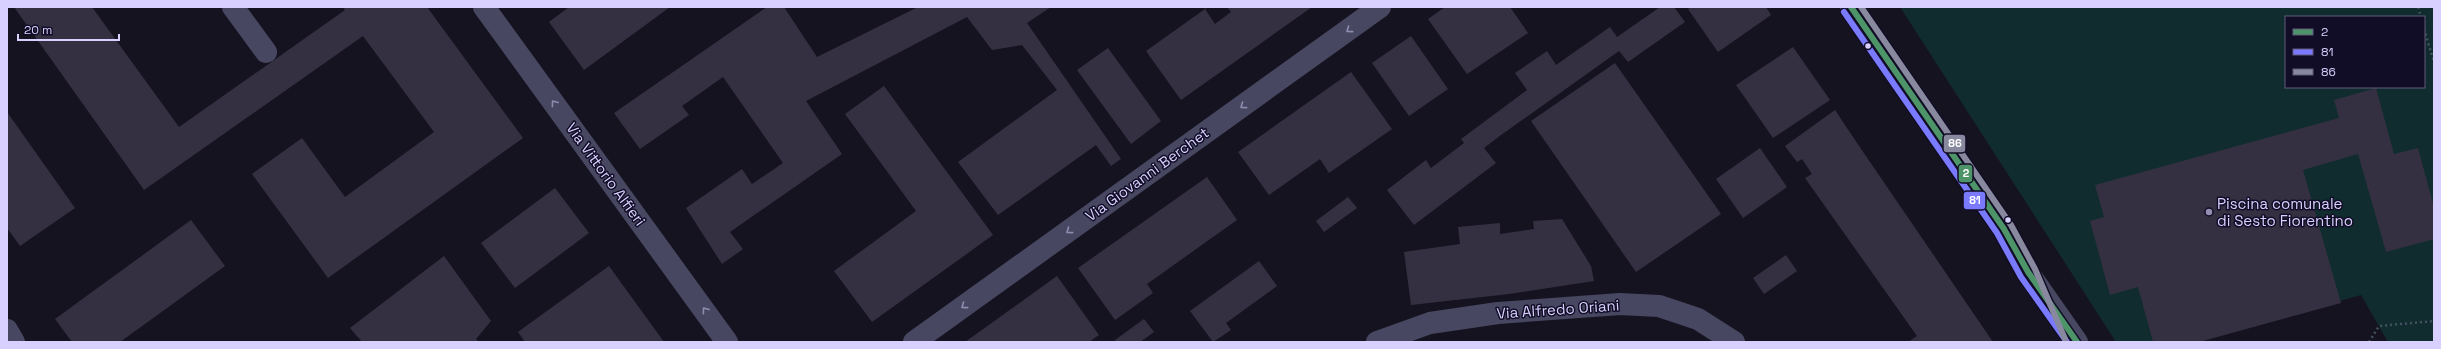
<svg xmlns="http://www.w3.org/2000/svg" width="2441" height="349" font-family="'Space Grotesk',sans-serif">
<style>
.green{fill:#102c2e;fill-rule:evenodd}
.building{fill:#343042}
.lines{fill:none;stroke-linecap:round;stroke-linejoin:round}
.path{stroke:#435161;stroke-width:2.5;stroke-dasharray:2 3;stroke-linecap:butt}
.minor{stroke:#484761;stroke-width:22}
.bus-1-casing{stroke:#120d26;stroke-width:9}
.bus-2-casing{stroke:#120d26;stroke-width:9}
.bus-3-casing{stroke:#120d26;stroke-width:9}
.bus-1{stroke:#4d9468;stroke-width:6}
.bus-2{stroke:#7a7aff;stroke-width:6}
.bus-3{stroke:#88889e;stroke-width:6}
.oneway{stroke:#908cb0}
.bus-dot{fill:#d8d1ff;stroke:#120d26;stroke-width:1.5}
.poi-dot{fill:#948eb1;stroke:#120d26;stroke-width:1.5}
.labels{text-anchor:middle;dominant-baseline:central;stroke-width:3;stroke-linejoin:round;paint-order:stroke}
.street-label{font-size:15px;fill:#d8d1ff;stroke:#120d26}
.poi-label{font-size:15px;fill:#d8d1ff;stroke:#120d26;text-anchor:start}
.line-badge{stroke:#120d26;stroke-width:1.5}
.badge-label{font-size:11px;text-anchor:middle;font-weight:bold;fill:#fff}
</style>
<rect width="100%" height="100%" fill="#161320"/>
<path class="green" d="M1900,7h534v335h-46l-27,-47 -167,47h-78zM2286,17h138v70h-138z"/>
<g class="building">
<polygon points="14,7 92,7 179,127 345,10 343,7 427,7 523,138 328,278 252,174 302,138 345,197 434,132 363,36 144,190"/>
<polygon points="569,7 670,7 584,70 549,22"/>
<polygon points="767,7 784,7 817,57 918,7 1051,7 1027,23 1121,159 1111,166 1096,145 998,215 958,162 1057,90 1022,45 992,50 967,17 806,101 842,154 730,232 743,249 722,264 686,208 742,169 752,184 783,163 723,77 682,106 689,115 640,149 614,113"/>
<polygon points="1204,7 1208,7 1205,9 1215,24 1231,12 1227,7 1312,7 1181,100 1146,51 1205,9"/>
<polygon points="1445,7 1510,7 1528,33 1467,74 1428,19"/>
<polygon points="1660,7 1674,7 1685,22 1628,62 1619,51 1501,135 1484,148 1496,163 1414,225 1387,190 1426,160 1431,168 1464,143 1461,139 1527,90 1515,73 1547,51 1556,65 1610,27 1617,37"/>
<polygon points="1691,7 1766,7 1771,15 1718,52 1688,9"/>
<polygon points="1411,36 1448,89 1409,116 1372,63"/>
<polygon points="1793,47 1830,100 1773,138 1736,85"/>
<polygon points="1108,48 1161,121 1131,144 1077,70"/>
<polygon points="1615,63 1721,214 1636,272 1531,121"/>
<polygon points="1351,72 1392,129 1329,173 1320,159 1269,195 1238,152"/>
<polygon points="884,86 993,235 872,322 834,271 916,211 845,114"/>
<polygon points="2376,88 2394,154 2418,148 2434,207 2434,239 2386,252 2358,154 2303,170 2341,303 2199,342 2153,342 2138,287 2110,295 2090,221 2104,217 2095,185 2339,118 2334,100"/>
<polygon points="1835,110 1857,143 1993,342 1908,342 1917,336 1805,178 1812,174 1802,159 1797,162 1785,146"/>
<polygon points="7,112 75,208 20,246 7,228"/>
<polygon points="1760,148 1787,187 1743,218 1716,179"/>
<polygon points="1207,177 1237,220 1147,284 1153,293 1115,320 1078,268"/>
<polygon points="555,188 589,233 515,288 481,243"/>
<polygon points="1348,197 1357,208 1324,232 1316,221"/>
<polygon points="1562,219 1591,266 1594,281 1509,294 1411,305 1404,252 1460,244 1458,227 1500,223 1500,234 1534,229 1533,221"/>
<polygon points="191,220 225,266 120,342 72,342 55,319"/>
<polygon points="1786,255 1797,271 1764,294 1753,278"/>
<polygon points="444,256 491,321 476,339 479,342 362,342 350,328"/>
<polygon points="1259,261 1277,286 1226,323 1231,330 1213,342 1190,311"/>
<polygon points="609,266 664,342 525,342 518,332"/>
<polygon points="1057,276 1099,335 1089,342 965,342"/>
<polygon points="1144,319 1154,332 1140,342 1116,342 1115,340"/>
</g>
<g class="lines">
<g class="path">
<polyline points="2418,7 2421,17"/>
<polyline points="2424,29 2434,62"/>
<polyline points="2369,342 2379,326 2434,321"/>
</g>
<g class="minor">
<polyline points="233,7 266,52"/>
<polyline points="484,7 727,342"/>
<polyline points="1851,7 2004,229 2028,272 2077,342"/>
<polyline points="7,330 14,342"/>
<polyline points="914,342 1380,7"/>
<polyline points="1377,342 1430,323 1498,313 1620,304 1659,306 1698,319 1734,342"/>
</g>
<g class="bus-1-casing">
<polyline id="bus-1" points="1851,7 2004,229 2028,272 2077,342"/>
</g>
<g class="bus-2-casing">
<polyline id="bus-2" points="1844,12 1997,233 2021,277 2067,342"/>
</g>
<g class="bus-3-casing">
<polyline id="bus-3" points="1861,7 2011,225 2035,269 2065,339"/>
</g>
<use href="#bus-1" class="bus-1"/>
<use href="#bus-2" class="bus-2"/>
<use href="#bus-3" class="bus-3"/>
</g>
<defs><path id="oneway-chevron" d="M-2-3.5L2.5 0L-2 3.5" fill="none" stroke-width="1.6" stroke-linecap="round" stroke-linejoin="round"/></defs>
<g class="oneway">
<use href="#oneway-chevron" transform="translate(1349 30) rotate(144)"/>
<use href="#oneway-chevron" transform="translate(554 103) rotate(-126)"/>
<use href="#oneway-chevron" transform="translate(1243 106) rotate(144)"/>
<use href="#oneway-chevron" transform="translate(1069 231) rotate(144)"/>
<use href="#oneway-chevron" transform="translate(964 306) rotate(144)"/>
<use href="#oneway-chevron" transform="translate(705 310) rotate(-126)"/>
</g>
<g class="bus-dot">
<circle cx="1868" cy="46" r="3.5"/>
<circle cx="2008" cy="220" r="3.5"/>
</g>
<circle class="poi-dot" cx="2209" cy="212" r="4"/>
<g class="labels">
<g class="street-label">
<text transform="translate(606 174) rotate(54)">Via Vittorio Alfieri</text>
<text transform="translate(1147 174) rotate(-36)">Via Giovanni Berchet</text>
<text transform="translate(1558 309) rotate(-4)">Via Alfredo Oriani</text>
</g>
<g class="poi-label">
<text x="2217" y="203">Piscina comunale<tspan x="2217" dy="17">di Sesto Fiorentino</tspan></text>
</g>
</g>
<g class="line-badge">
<rect x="1943" y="134" width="23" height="19" rx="4" fill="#88889e"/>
<rect x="1958" y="164" width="15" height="19" rx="4" fill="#4d9468"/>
<rect x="1963" y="191" width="23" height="19" rx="4" fill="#7a7aff"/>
</g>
<g class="badge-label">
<text x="1955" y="147">86</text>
<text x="1966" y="177">2</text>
<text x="1975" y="204">81</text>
</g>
<rect width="2441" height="349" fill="none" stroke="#d8d1ff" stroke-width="16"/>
<rect x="2285" y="16" width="140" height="72" fill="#120d26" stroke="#615b7d"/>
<rect x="2293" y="29" width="20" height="6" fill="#4d9468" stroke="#615b7d"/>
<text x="2321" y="36" font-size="12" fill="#d8d1ff">2</text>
<rect x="2293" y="49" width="20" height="6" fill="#7a7aff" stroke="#615b7d"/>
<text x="2321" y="56" font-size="12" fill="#d8d1ff">81</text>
<rect x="2293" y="69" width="20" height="6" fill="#88889e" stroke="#615b7d"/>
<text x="2321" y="76" font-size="12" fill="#d8d1ff">86</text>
<path d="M18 34v6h101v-6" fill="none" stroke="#d8d1ff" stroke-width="2"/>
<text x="24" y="34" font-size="12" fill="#d8d1ff" stroke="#120d26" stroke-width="3" paint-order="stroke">20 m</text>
</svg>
